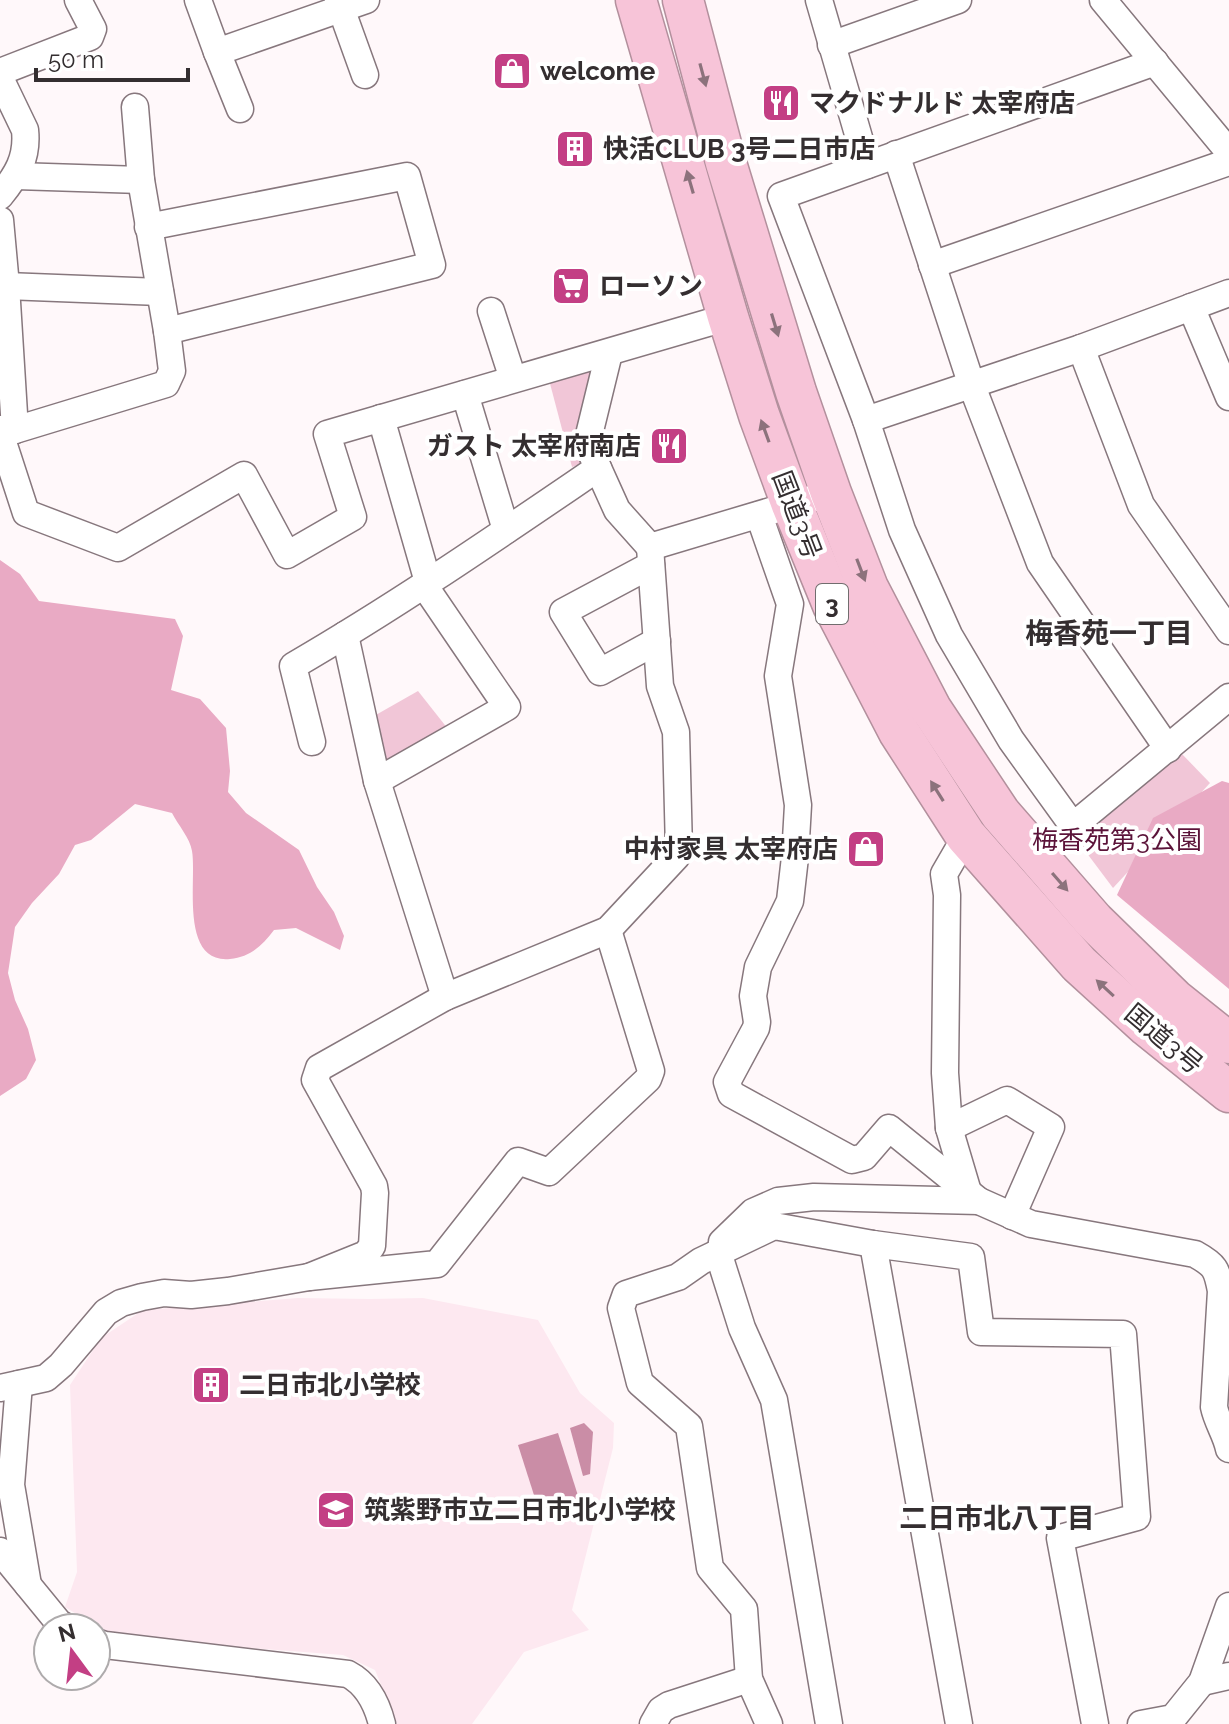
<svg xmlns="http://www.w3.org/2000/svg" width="1229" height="1724" font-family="Raleway,'Noto Sans JP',sans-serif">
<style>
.built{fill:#fde8f0}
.green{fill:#f1c6d7}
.forest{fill:#e9aac4}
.water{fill:#ca8da6}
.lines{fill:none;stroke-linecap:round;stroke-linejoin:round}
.minor-casing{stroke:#87777d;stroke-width:29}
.highway-casing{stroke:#b3909d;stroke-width:43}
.minor{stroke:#fff;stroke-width:26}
.highway{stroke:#f7c4d8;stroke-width:40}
.oneway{fill:#8c727c}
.labels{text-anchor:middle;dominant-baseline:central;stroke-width:8;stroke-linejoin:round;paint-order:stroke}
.shield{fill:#fff;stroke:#716d6e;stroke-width:2}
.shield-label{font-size:24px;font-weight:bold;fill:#342e30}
.poi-label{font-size:26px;font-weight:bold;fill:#342e30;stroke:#fff;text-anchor:start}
.street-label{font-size:26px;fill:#342e30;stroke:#fff}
.park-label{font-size:26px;fill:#5b1339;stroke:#fff}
.neighbourhood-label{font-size:28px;font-weight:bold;fill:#342e30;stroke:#fff}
</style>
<rect width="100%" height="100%" fill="#fff8fa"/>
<polygon class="built" points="298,1298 370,1299 423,1298 538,1320 580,1393 614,1423 613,1448 572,1610 589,1630 524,1652 472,1724 397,1724 375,1670 343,1655 169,1642 107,1633 65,1607 77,1572 70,1385 101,1338 143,1310"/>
<g class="green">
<polygon points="592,363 596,377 584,463 572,467 548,376"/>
<polygon points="418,691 448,729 390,762 380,753 374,716"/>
<polygon points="1181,753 1210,783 1113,888 1074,836"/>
</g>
<g class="forest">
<path d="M0,560l20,14 19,27 136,18 8,17 -12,54 29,9 26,29 4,43 -2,21 18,21 53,37 18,37 17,25 10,24 -4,14 -44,-22 -22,2c-12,16 -24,27 -44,29 -51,5 -33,-80 -38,-108 -2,-13 -14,-26 -20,-38l-37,-9 -44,36 -16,5 -16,29 -27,29 -17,24 -7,46 7,27 13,29 8,31 -10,19 -26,17z"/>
<polygon points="1222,781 1229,783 1229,989 1117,895 1153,818"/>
</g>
<g class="water">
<polygon points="584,1423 593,1432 590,1474 583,1476 570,1428"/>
<polygon points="558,1433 581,1505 541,1517 518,1445"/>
</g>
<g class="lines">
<g class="minor-casing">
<g id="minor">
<polyline points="198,0 217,52 366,0"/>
<polyline points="338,0 365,75"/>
<polyline points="819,0 867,165"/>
<polyline points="1103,0 1229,152"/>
<polyline points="831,45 958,0"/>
<polyline points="217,52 240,109"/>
<polyline points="1155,62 781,196 866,420 902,530 949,635 1011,740 1073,826 1229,697"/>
<polyline points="0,72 90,37 93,29 78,0"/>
<path d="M0,78l25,52c3,28 -8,45 -25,66"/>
<polyline points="135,107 141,180 167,331"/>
<polyline points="896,154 972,386 1040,563 1168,749"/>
<polyline points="16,176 141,180"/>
<polyline points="0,220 6,286 15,430"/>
<polyline points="932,265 1229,162"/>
<polyline points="6,286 160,292"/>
<polyline points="1191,307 1229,397"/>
<polyline points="491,311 513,379"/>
<polyline points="1081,348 1141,505 1229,631"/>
<polyline points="609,353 588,439 589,448 617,510 650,547 831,493"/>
<polyline points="465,394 506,530"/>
<polyline points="381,418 428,582"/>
<polyline points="866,420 1081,348 1229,293"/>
<polyline points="0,429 15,430 166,384 172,371 167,331 432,265 407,176 148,227"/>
<polyline points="0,433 26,513 118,548 244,475 287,555 353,517 327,434 728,317"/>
<path d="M759,515l31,89 -12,72 20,129 -3,52 -5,44 -32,66 -5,29 4,26 -1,6 -29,54 4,12 121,66 12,-3 25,-29 90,73 52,23 164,30c20,11 22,15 26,37l-7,116c3,15 12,27 15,42"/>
<polyline points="651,565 563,612 600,672 657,641"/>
<polyline points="345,635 377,781 445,997"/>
<path d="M312,742l-19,-76c105,-61 205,-130 305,-198"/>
<polyline points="377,781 507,707 424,585"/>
<polyline points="966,836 944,874 947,895 945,1073 949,1128 968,1192"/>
<polyline points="949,1128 1007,1100 1051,1127 1012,1216"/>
<polyline points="722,1242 753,1212 778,1201 814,1197 979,1201"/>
<polyline points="873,1244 959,1724"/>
<polyline points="718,1252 742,1328 774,1400 829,1724"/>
<polyline points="309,1277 366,1254 372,1246 375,1193 374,1186 315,1080 319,1068 445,997 608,930 677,856 679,850 676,732 660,686 650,547"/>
<polyline points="19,1384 11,1485 28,1585"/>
<polyline points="0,1388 46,1378 61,1365 106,1312 121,1303 142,1297 164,1293 191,1295 228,1291 309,1277 437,1264 518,1161 549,1172 648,1079 651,1071 608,930"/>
<polyline points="0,1551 59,1623 68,1628"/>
<path d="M96,1642l9,3 243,29c19,10 29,30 34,50"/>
<polyline points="1202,1682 1229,1676"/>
<polyline points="653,1724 661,1710 669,1705 749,1679"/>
<polyline points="769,1724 749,1679 744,1609 710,1568 689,1426 640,1383 621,1308 626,1294 678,1277 701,1261 774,1226 873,1244 971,1257 981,1332 1123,1334 1137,1517 1060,1538 1095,1724"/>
<polyline points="1141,1724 1173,1718 1202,1682 1229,1606"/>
</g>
</g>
<g class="highway-casing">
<g id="highway">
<polyline points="636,0 728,317 759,415 792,505 833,605 899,732 966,836 1079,964 1147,1026 1229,1092"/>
<polyline points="683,0 726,163 796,392 831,493 868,588 931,709 1000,813 1094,921 1174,999 1229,1043"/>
</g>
</g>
<use href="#minor" class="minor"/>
<use href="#highway" class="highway"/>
</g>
<defs><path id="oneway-solid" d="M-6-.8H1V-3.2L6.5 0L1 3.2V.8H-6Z" transform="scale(2)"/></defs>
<g class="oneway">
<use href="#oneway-solid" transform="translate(703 75) rotate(75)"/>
<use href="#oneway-solid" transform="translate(690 182) rotate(-106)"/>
<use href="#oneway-solid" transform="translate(775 325) rotate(73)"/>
<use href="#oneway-solid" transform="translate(765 431) rotate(-110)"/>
<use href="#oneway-solid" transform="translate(861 570) rotate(69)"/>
<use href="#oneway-solid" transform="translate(937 791) rotate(-122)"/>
<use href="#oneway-solid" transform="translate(1060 882) rotate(49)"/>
<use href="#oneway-solid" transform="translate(1105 988) rotate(-137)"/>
</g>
<defs>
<g id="shop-square" transform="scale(2)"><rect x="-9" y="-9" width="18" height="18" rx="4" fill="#c33f84" stroke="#fff"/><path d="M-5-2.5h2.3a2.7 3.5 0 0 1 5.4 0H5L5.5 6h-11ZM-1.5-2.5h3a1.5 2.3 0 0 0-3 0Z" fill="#fff"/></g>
<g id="restaurant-square" transform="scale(2)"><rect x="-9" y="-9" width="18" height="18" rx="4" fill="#c33f84" stroke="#fff"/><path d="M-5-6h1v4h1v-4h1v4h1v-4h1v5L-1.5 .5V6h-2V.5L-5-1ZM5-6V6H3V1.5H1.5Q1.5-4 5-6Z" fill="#fff"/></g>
<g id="building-square" transform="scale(2)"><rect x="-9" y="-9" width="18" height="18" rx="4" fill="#c33f84" stroke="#fff"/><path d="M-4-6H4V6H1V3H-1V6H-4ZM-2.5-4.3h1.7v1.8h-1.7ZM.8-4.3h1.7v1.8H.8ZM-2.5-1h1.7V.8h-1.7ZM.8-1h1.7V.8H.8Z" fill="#fff"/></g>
<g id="supermarket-square" transform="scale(2)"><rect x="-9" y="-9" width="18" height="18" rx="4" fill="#c33f84" stroke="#fff"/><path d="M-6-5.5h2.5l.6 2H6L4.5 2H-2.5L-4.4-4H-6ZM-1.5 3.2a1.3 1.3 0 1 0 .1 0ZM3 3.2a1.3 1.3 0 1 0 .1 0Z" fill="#fff"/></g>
<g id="school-square" transform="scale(2)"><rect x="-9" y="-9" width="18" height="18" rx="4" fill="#c33f84" stroke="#fff"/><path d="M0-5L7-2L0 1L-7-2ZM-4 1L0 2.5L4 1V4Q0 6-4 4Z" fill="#fff"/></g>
</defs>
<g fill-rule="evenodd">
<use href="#shop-square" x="512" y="71"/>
<use href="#restaurant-square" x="781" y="103"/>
<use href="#building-square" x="575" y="149"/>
<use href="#supermarket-square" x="571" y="286"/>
<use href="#restaurant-square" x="669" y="446"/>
<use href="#shop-square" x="866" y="849"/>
<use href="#building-square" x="211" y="1385"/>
<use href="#school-square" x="336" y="1510"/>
</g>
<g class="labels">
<rect class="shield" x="816" y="584" width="32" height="40" rx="6"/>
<g class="shield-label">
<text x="832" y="604">3</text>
</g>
<g class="poi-label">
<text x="540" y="71">welcome</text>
<text x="809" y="103">マクドナルド 太宰府店</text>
<text x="603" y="149">快活CLUB 3号二日市店</text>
<text x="599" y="286">ローソン</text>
<text x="641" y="446" text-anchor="end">ガスト 太宰府南店</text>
<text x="838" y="849" text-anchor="end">中村家具 太宰府店</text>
<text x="239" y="1385">二日市北小学校</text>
<text x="364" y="1510">筑紫野市立二日市北小学校</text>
</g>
<g class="street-label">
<text transform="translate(797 515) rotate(69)">国道3号</text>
<text transform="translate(1164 1039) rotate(40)">国道3号</text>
</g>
<g class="park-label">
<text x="1117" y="840">梅香苑第3公園</text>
</g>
<g class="neighbourhood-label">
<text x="1109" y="633">梅香苑一丁目</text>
<text x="997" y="1518">二日市北八丁目</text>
</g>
</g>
<g transform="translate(72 1652) rotate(345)"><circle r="38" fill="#ffffff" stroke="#aeabac" stroke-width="2"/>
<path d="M0-6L14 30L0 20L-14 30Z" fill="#c33f84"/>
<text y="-12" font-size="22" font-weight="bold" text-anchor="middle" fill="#342e30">N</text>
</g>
<path d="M36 68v12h152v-12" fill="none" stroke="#342e30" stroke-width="4"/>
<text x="48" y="68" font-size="24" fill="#342e30" stroke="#ffffff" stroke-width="6" paint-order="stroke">50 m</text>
</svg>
